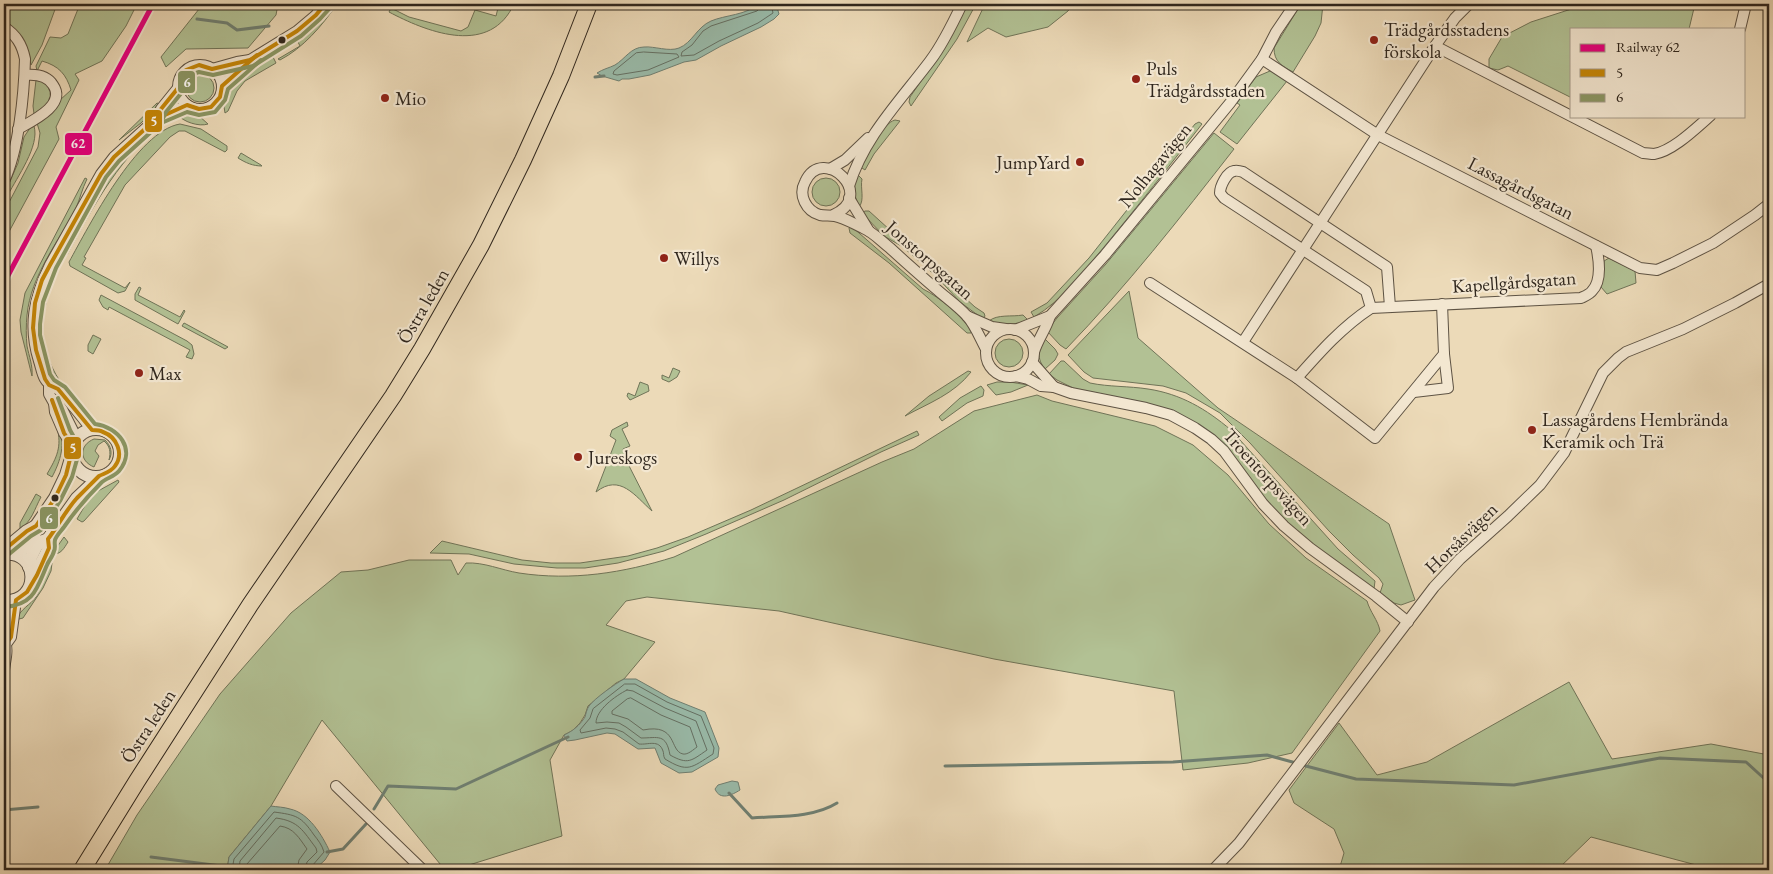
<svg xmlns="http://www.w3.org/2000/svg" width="1773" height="874" viewBox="0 0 1773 874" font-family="'EB Garamond',serif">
  <rect width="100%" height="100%" fill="#ecdab8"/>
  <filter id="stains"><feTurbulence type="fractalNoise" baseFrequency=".004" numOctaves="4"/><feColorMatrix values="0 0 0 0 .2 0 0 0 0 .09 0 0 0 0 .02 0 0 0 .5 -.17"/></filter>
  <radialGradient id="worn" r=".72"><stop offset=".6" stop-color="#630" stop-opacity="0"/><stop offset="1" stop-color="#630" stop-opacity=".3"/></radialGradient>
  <g fill="#b2c194" stroke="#707458">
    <path d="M4,4H57L42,45L31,65C27,42 22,35 4,22Z"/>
    <path d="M80,4H137L126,26L102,61L75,74L79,80L56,127L59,139L4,241V212L38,147L40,133L37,123L52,113L57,107L60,100L71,90C66,74 59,66 42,61L37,71L36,66L50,37L61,38L68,34Z"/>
    <path d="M203,4H278L276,15L248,48L186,49L166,67L161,57Z"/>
    <path d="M337,4C322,26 303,48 280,60L278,59L300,46L298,42L330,7Z"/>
    <path d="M499,4L512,8C486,56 425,31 389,12L391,8L409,17L461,31L468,27L475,10L496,16Z"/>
    <path d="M968,4H976L957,39L911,106L909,102L910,97L944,48Z"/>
    <path d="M985,4H1073L1068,11L1048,27L1006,37L988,28L967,42Z"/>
    <path d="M1301,4H1323L1321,23L1315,36L1293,72C1282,66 1274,62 1274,48Z"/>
    <path d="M1587,4H1695L1689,29H1572V98L1508,66L1498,70L1489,68V59L1502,37L1531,22Z"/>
    <path d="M273,57L276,63L245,81L237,91L228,111L225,113C218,82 252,68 273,57Z"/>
    <path d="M1270,71L1276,73L1287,81L1237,144L1220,132L1240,105L1237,103L1256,77Z"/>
    <circle cx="200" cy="88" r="14"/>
    <path d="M36,80L47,83L52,93L50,102L34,114L33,106Z"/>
    <path d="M157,103L160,104L141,123L119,140Z"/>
    <path d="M185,113L198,115L208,124C199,127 183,122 177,114Z"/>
    <path d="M168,118L169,120C121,153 94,205 67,255L68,245C94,199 121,146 168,118Z"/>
    <path d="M895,120L900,121L874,154L865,170L859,166C866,154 883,123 895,120Z"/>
    <path d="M1199,122L1202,124C1170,165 1138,206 1104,247C1083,272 1063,300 1034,317L1031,312L1047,303L1089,258L1195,124Z"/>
    <path d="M180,124L201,129L227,146V150L225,152L185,131H179L170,137L125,185L84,257L86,258L82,265L125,288L130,282L125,291L118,293L70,266L69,262C89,226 137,131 180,124Z"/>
    <path d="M34,126C40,146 17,177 8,195H4L18,163L24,137L30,128Z"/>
    <path d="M1214,133L1234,149C1180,218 1127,286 1066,349L1060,345L1047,331L1057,318L1106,264Z"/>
    <path d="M241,153L261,165L262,166C253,166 246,163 238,158Z"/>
    <path d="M856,173L862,179C860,188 865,200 859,207L853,190Z"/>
    <circle cx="826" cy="192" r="14"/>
    <path d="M85,178L87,179C82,189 80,199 76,208C58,243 31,275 27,315C26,325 26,336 27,346C29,356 33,366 32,376L21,332L20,320L25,293Z"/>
    <path d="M865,211H869L975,307L984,313L985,316L983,319L960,302L936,276L903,247L884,236L862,213Z"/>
    <path d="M851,226L923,289C941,298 960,315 972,331L971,333H967L889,263L850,233L849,228Z"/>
    <path d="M1609,258L1635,271L1636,283L1607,294L1601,287L1604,261Z"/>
    <path d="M53,281C34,330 42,364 77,403V405C51,376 34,345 42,305C43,296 45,286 53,281Z"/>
    <path d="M139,287L141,288L138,295L180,317L184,310L185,311L178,324L135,300V294Z"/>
    <path d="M1129,291L1138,338L1218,408L1389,524L1415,600L1401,605L1394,603L1380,593L1383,584L1379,578L1353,555L1329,531L1250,443L1220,413L1186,393L1163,386L1093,378L1084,372L1068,355Z"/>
    <path d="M101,295L187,341L192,345L194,354L192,359L186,357L190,350L109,307L108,310L103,307L99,300Z"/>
    <path d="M1023,315L1028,320C1016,325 1002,326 989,321C997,314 1012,317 1023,315Z"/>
    <path d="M184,323L186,324L228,347L225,349L182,326Z"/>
    <path d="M93,335L101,339L93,354L88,351V345Z"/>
    <path d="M1043,337L1055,349L1058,354L1055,360L1045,369C1036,358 1039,350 1043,337Z"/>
    <circle cx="1009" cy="353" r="14"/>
    <path d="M1061,361H1064L1083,379L1090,383C1109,387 1129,386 1148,389C1181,394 1206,409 1231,430L1338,549L1375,581L1374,589L1311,543L1282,518L1206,431L1075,389L1057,380L1049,374Z"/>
    <path d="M673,368L680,371L677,377L669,382L662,379V375L669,378Z"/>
    <path d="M968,371L971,372C954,394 929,403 905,416L929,396Z"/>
    <path d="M640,382L648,385L649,391L630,400L627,396L628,393L635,396Z"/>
    <path d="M997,382H1010L1028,385L1011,392L996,395L987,385Z"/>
    <path d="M981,386L984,390L983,396L967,403L942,421L939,417L960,398Z"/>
    <path d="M1037,395L1052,401L1155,426L1193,445L1228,475L1269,524L1306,558L1367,601C1370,612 1378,620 1380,631L1292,753L1248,763L1183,770L1174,691L994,659L779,611L647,597L626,601L606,625L655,642L624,679L616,683L588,706L585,715L580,723L572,731L564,735L550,760L562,836L453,870H445L322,720L271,806L229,857L227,870H105L137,815L220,694L291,613L341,572L368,570L409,560H451L458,575L466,563C484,562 501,570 519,573C572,581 623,573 674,557L882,462L914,449L974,411Z"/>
    <path d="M627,422L628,426L622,429L630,446L623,449L627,457L625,458L652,511C635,496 620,473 596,492L616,440L610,436L612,430Z"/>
    <path d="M57,427C67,442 60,462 52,477L47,474C57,457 62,447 57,427Z"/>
    <path d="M917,431L919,435L881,452L784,500L706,534L664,551L618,563L585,568H557L514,564L469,554L430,553L442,541L522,560L551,563H580L628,556L657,548L688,537L751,510Z"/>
    <path d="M94,439L105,440C111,446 113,453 109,460C111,452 110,446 104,441L98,445L95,451L99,456L94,467C79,461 79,445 94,439Z"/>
    <path d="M118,480L119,482L84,521L82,522L77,519L90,497L98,491Z"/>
    <path d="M36,494L41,497C34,510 32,521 20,529V523Z"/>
    <path d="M64,537L68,542C64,548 61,555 52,554Z"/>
    <path d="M48,559L52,563L51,571L43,588L23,618L19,619L17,618C21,609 30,605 36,597C42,587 44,571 48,559Z"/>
    <path d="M1569,682L1612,759L1711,744L1769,755V870H1715L1591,837L1557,870H1339L1344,853L1334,829L1294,803L1289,790L1339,723L1377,775L1427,762Z"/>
  </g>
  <g fill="#9ba" stroke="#6f7f72">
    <path d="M758,4H776L779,14L774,19L761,27L721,46L696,60L684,62L650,75L629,79H622L619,81L602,76L597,73C603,69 609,68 615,65C625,59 631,47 644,47C654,46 669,52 679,48C692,43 697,27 711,21C725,15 747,15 758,4Z"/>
    <path d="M624,679H636L670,698L705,712L719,748L718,757L692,772L679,773L661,763L655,748L638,749L615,734L607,733L575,740L567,741L564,735C573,731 580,725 585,717C586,713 587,709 589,706C595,698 615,684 624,679Z"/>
    <path d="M732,781L738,782L740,790C732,795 720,801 715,789L718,785Z"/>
    <path d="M271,806C277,807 284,807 290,809C309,813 322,835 330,852L325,860L314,870H227L229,857Z"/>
  </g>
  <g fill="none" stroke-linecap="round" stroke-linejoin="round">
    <g stroke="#647064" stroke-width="1">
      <path d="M761,4L760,8L757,11L711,26L703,31L692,45L682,52L681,56L694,55L719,41L758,23L773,13L771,4"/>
      <path d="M644,52L677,54L679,57L648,70L617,75L613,74L614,71L636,53Z"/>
      <path d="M625,684H635L667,702L701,716L714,748L713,754C691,768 688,773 665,759C663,756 664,753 663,751C659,739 648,745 639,744L623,732L615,729L606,728L581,733L580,730L590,718L593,709Z"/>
      <path d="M627,690L633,691L665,708L696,721L707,750C691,761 688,765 670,755C666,733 658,738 641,738L626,727L619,723L607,722L596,723C596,710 615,696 627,690Z"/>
      <path d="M631,698L661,715L690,727L697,747C694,749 688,755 683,754C669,751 678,723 643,730L628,719L612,714V711L627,699Z"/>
      <path d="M232,870L234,859L274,812C296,815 301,816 314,835C318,840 322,845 324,852L312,866L311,870"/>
      <path d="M239,870L240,861L276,818C299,821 303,831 316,848L317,852L307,862L305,870"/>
      <path d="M246,870L247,864L280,826C294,828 299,838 307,849L299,860L297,870"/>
    </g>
    <g stroke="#6f7f72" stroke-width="3">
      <path d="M197,19L227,23L237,30L269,26"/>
      <path d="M595,77L604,76"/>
      <path d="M1302,765L1356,779L1514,785L1660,758L1746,762L1769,783"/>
      <path d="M945,766L1173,762L1267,755L1296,763"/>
      <path d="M729,793L752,818C779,816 813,818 837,803"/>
      <path d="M374,809L388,786L456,789L568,737"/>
      <path d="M4,810L38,807"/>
      <path d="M327,852L343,849L366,824"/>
      <path d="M151,857L229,867"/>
    </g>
    <g stroke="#5e5344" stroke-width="12">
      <g id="minor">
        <path d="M4,27C16,35 22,44 25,59C24,95 19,149 4,181"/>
        <path d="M1740,29L1746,4"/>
        <path d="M1435,46L1643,153C1646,153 1651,154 1654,154C1673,151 1696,128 1710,116"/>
        <path d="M1262,59L1378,135L1640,268L1657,270L1673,263L1713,243L1755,215L1769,204"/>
        <circle cx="200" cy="87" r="22"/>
        <path d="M212,69L237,62L250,60"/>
        <path d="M222,86L250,60L297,31L316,15L325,4"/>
        <path d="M156,119L187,105"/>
        <path d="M18,129C32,121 67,105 53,85C47,75 36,74 25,75"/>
        <path d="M830,169L845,160L868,138"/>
        <path d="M849,186C864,137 900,101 930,61C943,44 953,23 962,4"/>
        <path d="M849,198L869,231"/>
        <path d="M833,215C878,196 823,143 805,182C798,195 806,211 820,215C825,216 830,215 835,216C845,218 854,224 863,228C873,232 881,241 890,248C905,262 920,275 935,288C945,297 958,306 967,316C975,325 980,338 986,349"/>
        <path d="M1150,283L1297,378L1375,438L1444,354L1442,304"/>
        <path d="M1371,308L1366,291L1224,198L1220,193C1220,186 1227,172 1234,171C1237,170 1240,171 1243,172L1387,267L1390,307"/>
        <path d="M967,316L992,327L1006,329"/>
        <circle cx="1010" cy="353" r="24"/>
        <path d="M1015,330L1050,316L1105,255L1230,103L1262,59L1276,32L1295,4"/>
        <path d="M1243,342L1435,46L1455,18L1469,4"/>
        <path d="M1034,352C1038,339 1046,329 1050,316"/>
        <path d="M1032,362L1054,387"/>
        <path d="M1016,376L1028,379L1041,386L1054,387L1071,393L1146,408L1171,415L1195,428L1211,439L1224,451L1263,504L1284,526L1310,548L1376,596L1408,622"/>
        <path d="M1297,378C1320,352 1342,327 1371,308L1581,298C1585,296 1590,294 1592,291C1602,281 1599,259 1596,246"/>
        <path d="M49,385V394L54,403L55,412L64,433L73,447"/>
        <path d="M1414,392L1448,388L1444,354"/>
        <path d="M54,403L62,409L77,439"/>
        <path d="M92,430C82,417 71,403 60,391C55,387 49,386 45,379C42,374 41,367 39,361C28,326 34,298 50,265L101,174L114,157L156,119L161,109L178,88"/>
        <path d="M4,640C9,648 5,661 4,670"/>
        <path d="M6,644L11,637L16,600"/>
        <path d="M336,786L423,870"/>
        <path d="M1213,870L1239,843L1434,587L1460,559L1508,516L1540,485L1564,453L1603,373L1618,358L1626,352L1683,329L1735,303L1769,284"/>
      </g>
    </g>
    <g stroke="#5e5344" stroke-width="14">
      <g id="tertiary">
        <circle cx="96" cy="453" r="24"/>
        <path d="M4,550L27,531L36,526"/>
        <path d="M4,554C39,549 42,603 4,601"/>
        <path d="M14,554L24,548L34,537L36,526L55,498L66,475L72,455"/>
        <path d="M29,567L31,557L36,547L40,542L48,539L77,498L94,482L97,477"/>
        <path d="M31,584L37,575L41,563L49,548L48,539"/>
      </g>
    </g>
    <g stroke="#2f261d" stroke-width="18">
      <path id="trunk" d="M82,870L137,781L250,605L393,396L422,349L481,245L523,160L561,76L589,4"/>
    </g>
    <use href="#minor" stroke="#f3e7d1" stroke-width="10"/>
    <use href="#tertiary" stroke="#f3e7d1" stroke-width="12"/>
    <use href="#trunk" stroke="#ecdab8" stroke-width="16"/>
    <g stroke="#f3e7d1" stroke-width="8">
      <g id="bus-1">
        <path d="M147,127L156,119L187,105L199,109L211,107L220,97L222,86L257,55"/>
        <path d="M4,550L27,531L36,526L55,498L66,475L73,447L64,433L52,400"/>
        <path d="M4,670L6,644L11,637L16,600L27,592L37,575L49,548L48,539C58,526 66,510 77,498C80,495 97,478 99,476C105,473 111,472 115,466C124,454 117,437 103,432C100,430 96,430 92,430L58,389L49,385L45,379L36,350L33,328L35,303L42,280L50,265L101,174L114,157L156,119L161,109L178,88L182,75L186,70L199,65L212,69L250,60L297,31L316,15L325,4"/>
      </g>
    </g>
    <g stroke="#f3e7d1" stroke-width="8">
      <g id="bus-2">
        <path d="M151,132L159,124L187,112L199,115L215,112L225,100L228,89L261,60"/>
        <path d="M8,555L31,536L41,530L60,501L72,477L78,456L79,446L70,430L58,398"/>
        <path d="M5,607C34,605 37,588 47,565C49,560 53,556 54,551C56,547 54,544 55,540C56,536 61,531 64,527C75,511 87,497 101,483C106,478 114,477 119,471C137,449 118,427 95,424L65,387L54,380L50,374L40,335V324L43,302L56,268L106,177L119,161L161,123L166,112L183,91L190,75L199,72L213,75L253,66L301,36L320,19L330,8"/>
      </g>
    </g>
    <use href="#bus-1" stroke="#c58607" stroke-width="4"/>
    <use href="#bus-2" stroke="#8a9663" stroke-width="4"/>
    <g stroke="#f3e7d1" stroke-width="9">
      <path id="rail-1" d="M4,283L153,4"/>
    </g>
    <use href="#rail-1" stroke="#e5007d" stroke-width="5"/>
  </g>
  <g fill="#2f261d" stroke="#f3e7d1" stroke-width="2">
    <circle cx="282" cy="40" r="4.5"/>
    <circle cx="55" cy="498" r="4.5"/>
  </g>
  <g fill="#8f2418" stroke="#f3e7d1" stroke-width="2">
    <circle cx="1374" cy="40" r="5"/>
    <circle cx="1136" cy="79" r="5"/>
    <circle cx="385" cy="98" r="5"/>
    <circle cx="1080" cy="162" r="5"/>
    <circle cx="664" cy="258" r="5"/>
    <circle cx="139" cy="373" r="5"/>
    <circle cx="1532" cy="430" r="5"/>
    <circle cx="578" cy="457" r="5"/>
  </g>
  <g text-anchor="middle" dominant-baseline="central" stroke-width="4.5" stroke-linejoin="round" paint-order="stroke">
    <g font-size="19" fill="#2f261d" stroke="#f3e7d1" text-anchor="start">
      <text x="1384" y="29">Trädgårdsstadens<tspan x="1384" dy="22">förskola</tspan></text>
      <text x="1146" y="68">Puls<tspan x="1146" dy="22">Trädgårdsstaden</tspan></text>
      <text x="395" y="98">Mio</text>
      <text x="1070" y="162" text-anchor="end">JumpYard</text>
      <text x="674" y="258">Willys</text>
      <text x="149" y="373">Max</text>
      <text x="1542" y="419">Lassagårdens Hembrända<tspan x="1542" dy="22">Keramik och Trä</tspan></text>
      <text x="588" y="457">Jureskogs</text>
    </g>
    <g font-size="19" fill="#2f261d" stroke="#f3e7d1">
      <text transform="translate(1155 165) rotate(-51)">Nolhagavägen</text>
      <text transform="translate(1521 188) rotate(27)">Lassagårdsgatan</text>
      <text transform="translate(930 260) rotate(41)">Jonstorpsgatan</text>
      <text transform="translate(1514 282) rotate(-4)">Kapellgårdsgatan</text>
      <text transform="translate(423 306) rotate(-60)">Östra leden</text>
      <text transform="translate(1268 477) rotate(48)">Troentorpsvägen</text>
      <text transform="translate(1461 538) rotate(-44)">Horsåsvägen</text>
      <text transform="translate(148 726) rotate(-57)">Östra leden</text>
    </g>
  </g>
  <g stroke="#f3e7d1" stroke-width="2">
    <rect x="177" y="70" width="19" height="24" rx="5" fill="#8a9663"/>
    <rect x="144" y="109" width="19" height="24" rx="5" fill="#c58607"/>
    <rect x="64" y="132" width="29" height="24" rx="5" fill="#e5007d"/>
    <rect x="63" y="436" width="19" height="24" rx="5" fill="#c58607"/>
    <rect x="39" y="506" width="20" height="24" rx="5" fill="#8a9663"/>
  </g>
  <g font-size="14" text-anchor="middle" font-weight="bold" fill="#fff">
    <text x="187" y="87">6</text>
    <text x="154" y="126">5</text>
    <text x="78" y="148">62</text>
    <text x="73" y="453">5</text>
    <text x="49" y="523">6</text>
  </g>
  <rect width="1773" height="874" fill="none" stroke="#ecdab8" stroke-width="20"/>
  <rect x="5" y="5" width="1763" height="864" fill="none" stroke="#2f261d" stroke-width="2.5"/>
  <rect x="10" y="10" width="1753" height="854" fill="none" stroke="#2f261d"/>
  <rect x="1570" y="28" width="175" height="90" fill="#f3e7d1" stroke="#a59a89"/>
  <rect x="1580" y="44" width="25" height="8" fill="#e5007d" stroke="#a59a89"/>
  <text x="1616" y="52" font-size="15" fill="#2f261d">Railway 62</text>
  <rect x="1580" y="69" width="25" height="8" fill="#c58607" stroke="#a59a89"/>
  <text x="1616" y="78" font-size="15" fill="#2f261d">5</text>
  <rect x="1580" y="94" width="25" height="8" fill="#8a9663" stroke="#a59a89"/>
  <text x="1616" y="102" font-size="15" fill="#2f261d">6</text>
  <rect width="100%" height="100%" filter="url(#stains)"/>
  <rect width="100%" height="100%" fill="url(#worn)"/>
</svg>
